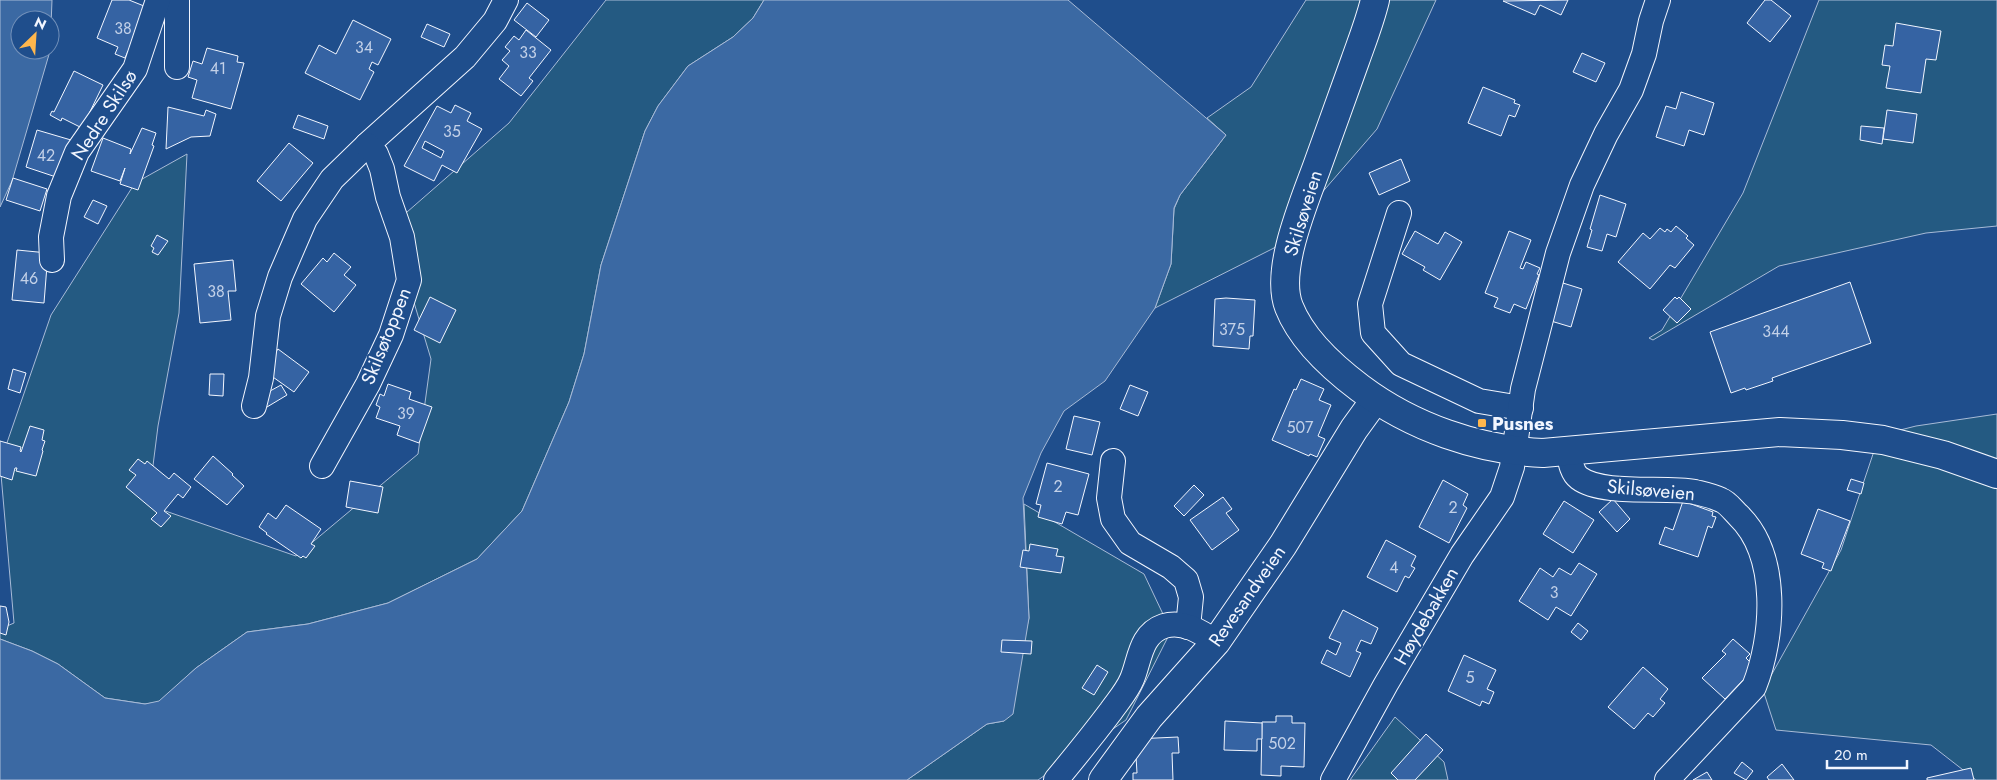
<svg xmlns="http://www.w3.org/2000/svg" width="1997" height="780" viewBox="0 0 1997 780" font-family="Jost,sans-serif">
  <rect width="100%" height="100%" fill="#1f4e8c"/>
  <g fill="#245a82" stroke="#a8bbd7">
    <path d="M606,0H764L753,18L733,37L688,66L658,106L645,131L601,265L584,354L569,402L522,511L477,559L388,603L308,624L247,632L196,668L159,702L145,704L105,698L58,664L32,651L0,639V629L14,623L0,463L51,315L135,183L187,154L179,313L158,426L148,505L296,556L418,454L431,359L391,226L509,123Z"/>
    <path d="M1306,0H1436L1377,129L1274,248L1155,308L1171,264L1174,209L1180,195L1226,135L1207,118L1251,87Z"/>
    <path d="M1819,0H1997V226L1926,233L1779,266L1653,340L1649,338L1662,330L1743,193Z"/>
    <path d="M1997,414V780H1976L1931,745L1776,730L1763,690L1841,550L1874,451L1837,446L1916,426Z"/>
    <path d="M1024,504L1144,574L1171,631L1126,720L1038,780H907L987,724L1004,721L1029,618Z"/>
    <path d="M1395,717L1444,762L1448,780H1350Z"/>
  </g>
  <g fill="#3b69a3" stroke="#a8bbd7" fill-rule="evenodd">
    <path d="M0,0H52L50,51L12,181L0,207ZM20,20H50V50H20Z"/>
    <path d="M764,0H1068L1226,135L1180,195L1174,208L1171,264L1155,308L1105,381L1064,411L1041,453L1023,498L1029,618L1013,714L1004,721L987,724L907,780H0V639L32,651L58,664L105,698L145,704L159,701L196,668L247,632L308,624L388,603L477,559L522,511L569,402L584,354L601,265L645,131L658,106L688,66L733,37L753,18Z"/>
  </g>
  <g fill="#3563a3" stroke="#f2f6ff" fill-rule="evenodd">
    <path d="M112,0H129L144,6L139,19L147,22L134,53L128,51L125,58L115,54L118,47L97,38Z"/>
    <path d="M1568,0L1561,15L1540,5L1535,15L1503,1Z"/>
    <path d="M1765,0H1771L1791,16L1770,42L1747,23Z"/>
    <path d="M527,3L549,20L536,37L514,20Z"/>
    <path d="M353,20L391,39L378,65L372,62L369,69L374,72L360,100L305,73L319,45L336,54Z"/>
    <path d="M1896,23L1941,31L1936,60L1926,59L1921,93L1886,88L1890,66L1882,65L1885,45L1893,46Z"/>
    <path d="M427,24L450,34L444,47L421,37Z"/>
    <path d="M526,30L551,50L529,78L533,81L521,96L499,79L509,66L502,60L510,51L505,47L514,36L519,40Z"/>
    <path d="M207,48L238,56L237,62L244,63L231,109L192,98L197,80L188,77L193,61L202,64Z"/>
    <path d="M1582,53L1605,63L1596,82L1573,72Z"/>
    <path d="M74,71L103,85L82,128L62,118L61,121L50,115L52,111L54,112Z"/>
    <path d="M1483,87L1515,100L1514,103L1520,105L1515,117L1509,115L1501,136L1468,123Z"/>
    <path d="M1681,92L1714,103L1704,135L1689,130L1684,146L1656,137L1666,106L1676,109Z"/>
    <path d="M455,105L471,113L467,121L482,129L457,173L442,165L434,181L404,166L437,106L451,113ZM425,141L444,151L441,158L422,148Z"/>
    <path d="M168,107L204,116L206,110L216,114L210,136L191,137L166,149Z"/>
    <path d="M1887,110L1917,114L1913,143L1883,139Z"/>
    <path d="M298,115L328,126L324,139L293,128Z"/>
    <path d="M1861,126L1884,128L1882,144L1860,140Z"/>
    <path d="M142,128L156,133L152,145L154,146L138,190L120,184L125,168L120,181L91,171L103,138L131,149L130,154Z"/>
    <path d="M37,130L71,140L59,178L26,167Z"/>
    <path d="M289,143L313,163L281,201L257,181Z"/>
    <path d="M1401,159L1410,181L1379,195L1369,173Z"/>
    <path d="M13,178L47,189L40,211L6,200Z"/>
    <path d="M1600,195L1626,204L1616,237L1607,234L1602,251L1587,247L1592,230L1590,229Z"/>
    <path d="M93,200L107,206L98,224L84,217Z"/>
    <path d="M1676,226L1688,236L1686,238L1694,245L1675,268L1670,265L1650,289L1618,262L1643,233L1650,239L1660,228L1665,232L1667,229L1671,232Z"/>
    <path d="M1415,231L1438,244L1445,232L1462,242L1440,280L1423,270L1425,267L1402,254Z"/>
    <path d="M1509,231L1531,240L1520,268L1523,269L1526,262L1540,268L1537,274L1539,275L1526,309L1514,304L1510,313L1494,307L1498,298L1485,293Z"/>
    <path d="M157,235L168,241L158,255L152,252L154,248L151,246Z"/>
    <path d="M17,250L48,253L44,303L12,300Z"/>
    <path d="M334,253L351,267L344,275L356,285L334,312L301,284L323,258L327,262Z"/>
    <path d="M233,260L236,291H228L231,320L200,323L194,264Z"/>
    <path d="M1850,282L1871,343L1772,378L1773,381L1746,390L1745,388L1731,393L1710,332Z"/>
    <path d="M1563,283L1582,289L1571,327L1551,321Z"/>
    <path d="M430,297L456,310L440,343L414,330Z"/>
    <path d="M1675,297L1677,299L1679,297L1691,309L1677,323L1663,310Z"/>
    <path d="M1226,298L1255,300L1253,336H1250L1249,349L1213,346L1215,299Z"/>
    <path d="M278,349L309,372L294,392L263,370Z"/>
    <path d="M13,369L26,373L20,393L8,389Z"/>
    <path d="M210,374H224L223,396L209,395Z"/>
    <path d="M1301,379L1324,389L1319,400L1331,405L1318,436L1325,439L1317,457L1310,454L1309,456L1272,440L1294,389L1296,390Z"/>
    <path d="M388,384L411,392L409,399L432,407L419,443L397,435L400,426L376,418L380,407L376,405L380,394L384,396Z"/>
    <path d="M281,385L287,395L267,407L261,396Z"/>
    <path d="M1130,385L1148,392L1138,416L1120,409Z"/>
    <path d="M1074,416L1100,422L1092,455L1066,449Z"/>
    <path d="M30,426L44,430L42,440L45,441L42,450L43,451L36,476L16,471L17,468H15L12,480L0,476V441L21,447L20,451L21,452Z"/>
    <path d="M213,456L233,474L232,475L244,486L227,505L194,479Z"/>
    <path d="M138,459L145,464L147,461L169,479L174,473L191,487L183,498L178,494L164,511L171,516L161,527L151,519L157,513L126,487L136,475L129,470Z"/>
    <path d="M1047,463L1089,474L1078,515L1066,512L1062,524L1038,517L1041,505L1036,504Z"/>
    <path d="M1851,479L1864,483L1861,494L1847,490Z"/>
    <path d="M1443,480L1468,494L1463,505L1467,508L1449,543L1419,527Z"/>
    <path d="M350,481L383,487L378,513L346,507Z"/>
    <path d="M1194,485L1204,495L1184,516L1174,506Z"/>
    <path d="M1223,497L1232,509L1226,513L1239,530L1212,550L1190,520Z"/>
    <path d="M1613,499L1630,519L1617,532L1599,512Z"/>
    <path d="M1564,501L1594,520L1573,553L1543,534Z"/>
    <path d="M1683,501L1713,512L1712,516L1716,517L1712,528L1708,526L1698,557L1659,544L1665,527L1673,530Z"/>
    <path d="M286,505L321,529L311,544L315,546L306,558L303,556L301,558L266,534L267,533L259,527L268,513L276,519Z"/>
    <path d="M1818,509L1850,521L1831,571L1822,568L1824,563L1801,554Z"/>
    <path d="M1386,540L1416,556L1411,566L1415,568L1409,578L1405,576L1397,592L1367,577Z"/>
    <path d="M1030,544L1058,549L1056,556L1064,557L1061,573L1020,567L1023,550L1029,551Z"/>
    <path d="M1579,563L1597,574L1571,616L1556,607L1548,620L1519,601L1540,568L1553,577L1559,568L1571,575Z"/>
    <path d="M0,606L6,607L9,622L6,635L0,633Z"/>
    <path d="M1343,610L1378,628L1371,644L1361,640L1356,651L1361,653L1350,677L1321,663L1327,650L1336,655L1341,643L1329,638Z"/>
    <path d="M1578,623L1588,631L1581,640L1571,632Z"/>
    <path d="M1733,639L1750,654L1746,658L1753,665L1746,672L1749,674L1725,699L1702,678L1726,654L1722,651Z"/>
    <path d="M1002,640L1032,641L1031,654L1001,652Z"/>
    <path d="M1464,655L1496,670L1487,689L1494,692L1489,704L1482,701L1480,706L1448,691Z"/>
    <path d="M1097,665L1108,672L1094,695L1082,688Z"/>
    <path d="M1643,667L1668,689L1660,699L1665,703L1653,717L1648,713L1634,729L1608,707Z"/>
    <path d="M1276,716H1292V723H1305L1304,767L1281,766V776L1261,775L1262,722H1276Z"/>
    <path d="M1225,721L1262,723V739H1257V751L1224,750Z"/>
    <path d="M1426,734L1443,750L1415,780H1398L1391,773Z"/>
    <path d="M1178,737L1179,753H1172L1173,780H1133V773H1137L1135,739Z"/>
    <path d="M1742,762L1753,771L1746,780L1734,773Z"/>
    <path d="M1782,764L1794,780H1769L1767,777Z"/>
    <path d="M1971,768L1974,780H1927V778Z"/>
    <path d="M1707,772L1712,780H1693Z"/>
  </g>
  <g fill="none" stroke-linecap="round" stroke-linejoin="round">
    <g stroke="#f2f6ff" stroke-width="26">
      <g id="street">
        <path d="M177,67V0"/>
        <path d="M1399,213L1370,304L1373,333L1401,364L1479,401L1521,408"/>
        <path d="M52,260L51,237L59,196L77,152L135,69L158,0"/>
        <path d="M254,406L261,378L268,316L280,277L305,219L332,179L367,145L465,57L495,21L506,0"/>
        <path d="M1568,450C1570,459 1571,472 1579,478C1603,496 1666,486 1695,492C1703,494 1713,496 1721,500C1727,502 1733,510 1738,515C1780,555 1774,637 1754,687L1667,780"/>
        <path d="M1113,461L1109,498L1113,519L1130,543L1171,567L1186,580L1191,597L1188,627"/>
        <path d="M322,466L368,384L391,335L409,280L402,237L388,197L382,169L376,154L367,145"/>
        <path d="M1056,780C1075,757 1093,735 1111,711C1118,701 1127,691 1132,679C1140,660 1140,634 1164,626C1183,620 1201,632 1216,642"/>
        <path d="M1333,780L1386,684L1462,555L1502,497L1512,467L1523,389L1558,253L1582,185L1606,134L1631,90L1644,54L1651,21L1658,0"/>
      </g>
    </g>
    <g stroke="#f2f6ff" stroke-width="30">
      <path id="secondary" d="M1103,780L1149,717L1216,642L1283,545L1354,429L1375,400"/>
    </g>
    <g stroke="#f2f6ff" stroke-width="30">
      <path id="primary" d="M1375,0C1370,21 1362,41 1355,61C1343,94 1331,128 1319,161C1306,198 1274,269 1289,307C1302,340 1332,367 1360,388C1412,427 1478,450 1543,453L1780,432L1842,435L1883,440L1943,455L1997,474"/>
    </g>
    <use href="#street" stroke="#1f4e8c" stroke-width="24"/>
    <use href="#secondary" stroke="#1f4e8c" stroke-width="28"/>
    <use href="#primary" stroke="#1f4e8c" stroke-width="28"/>
  </g>
  <rect fill="#ffb74d" stroke="#1f4e8c" stroke-width="2" x="1477" y="418" width="10" height="10" rx="2.5"/>
  <g text-anchor="middle" dominant-baseline="central" stroke-width="4" stroke-linejoin="round" paint-order="stroke">
    <g font-size="16" fill="#c3d1e8">
      <text x="123" y="28">38</text>
      <text x="364" y="47">34</text>
      <text x="528" y="52">33</text>
      <text x="218" y="68">41</text>
      <text x="452" y="131">35</text>
      <text x="46" y="155">42</text>
      <text x="29" y="278">46</text>
      <text x="216" y="291">38</text>
      <text x="1232" y="329">375</text>
      <text x="1776" y="331">344</text>
      <text x="406" y="413">39</text>
      <text x="1300" y="427">507</text>
      <text x="1058" y="486">2</text>
      <text x="1453" y="507">2</text>
      <text x="1394" y="567">4</text>
      <text x="1554" y="592">3</text>
      <text x="1470" y="677">5</text>
      <text x="1282" y="743">502</text>
    </g>
    <g font-size="19" fill="#f2f6ff" stroke="#1f4e8c">
      <text transform="translate(104 115) rotate(-57)">Nedre Skilsø</text>
      <text transform="translate(1303 213) rotate(-73)">Skilsøveien</text>
      <text transform="translate(386 336) rotate(-68)">Skilsøtoppen</text>
      <text transform="translate(1651 490) rotate(5)">Skilsøveien</text>
      <text transform="translate(1247 596) rotate(-55)">Revesandveien</text>
      <text transform="translate(1426 616) rotate(-60)">Høydebakken</text>
    </g>
    <g font-size="19" font-weight="bold" fill="#f2f6ff" stroke="#1f4e8c" text-anchor="start">
      <text x="1492" y="423">Pusnes</text>
    </g>
  </g>
  <g transform="translate(35 35) rotate(25)"><circle r="24" fill="#1f4e8c" stroke="#7391ba"/>
  <path d="M0-4L9 19L0 12L-9 19Z" fill="#ffb74d"/>
  <text y="-8" font-size="14" font-weight="bold" text-anchor="middle" fill="#f2f6ff">N</text>
  </g>
  <path d="M1827 760v8h80v-8" fill="none" stroke="#f2f6ff" stroke-width="2.5"/>
  <text x="1834" y="760" font-size="15" fill="#f2f6ff" stroke="#1f4e8c" stroke-width="4" paint-order="stroke">20 m</text>
</svg>
